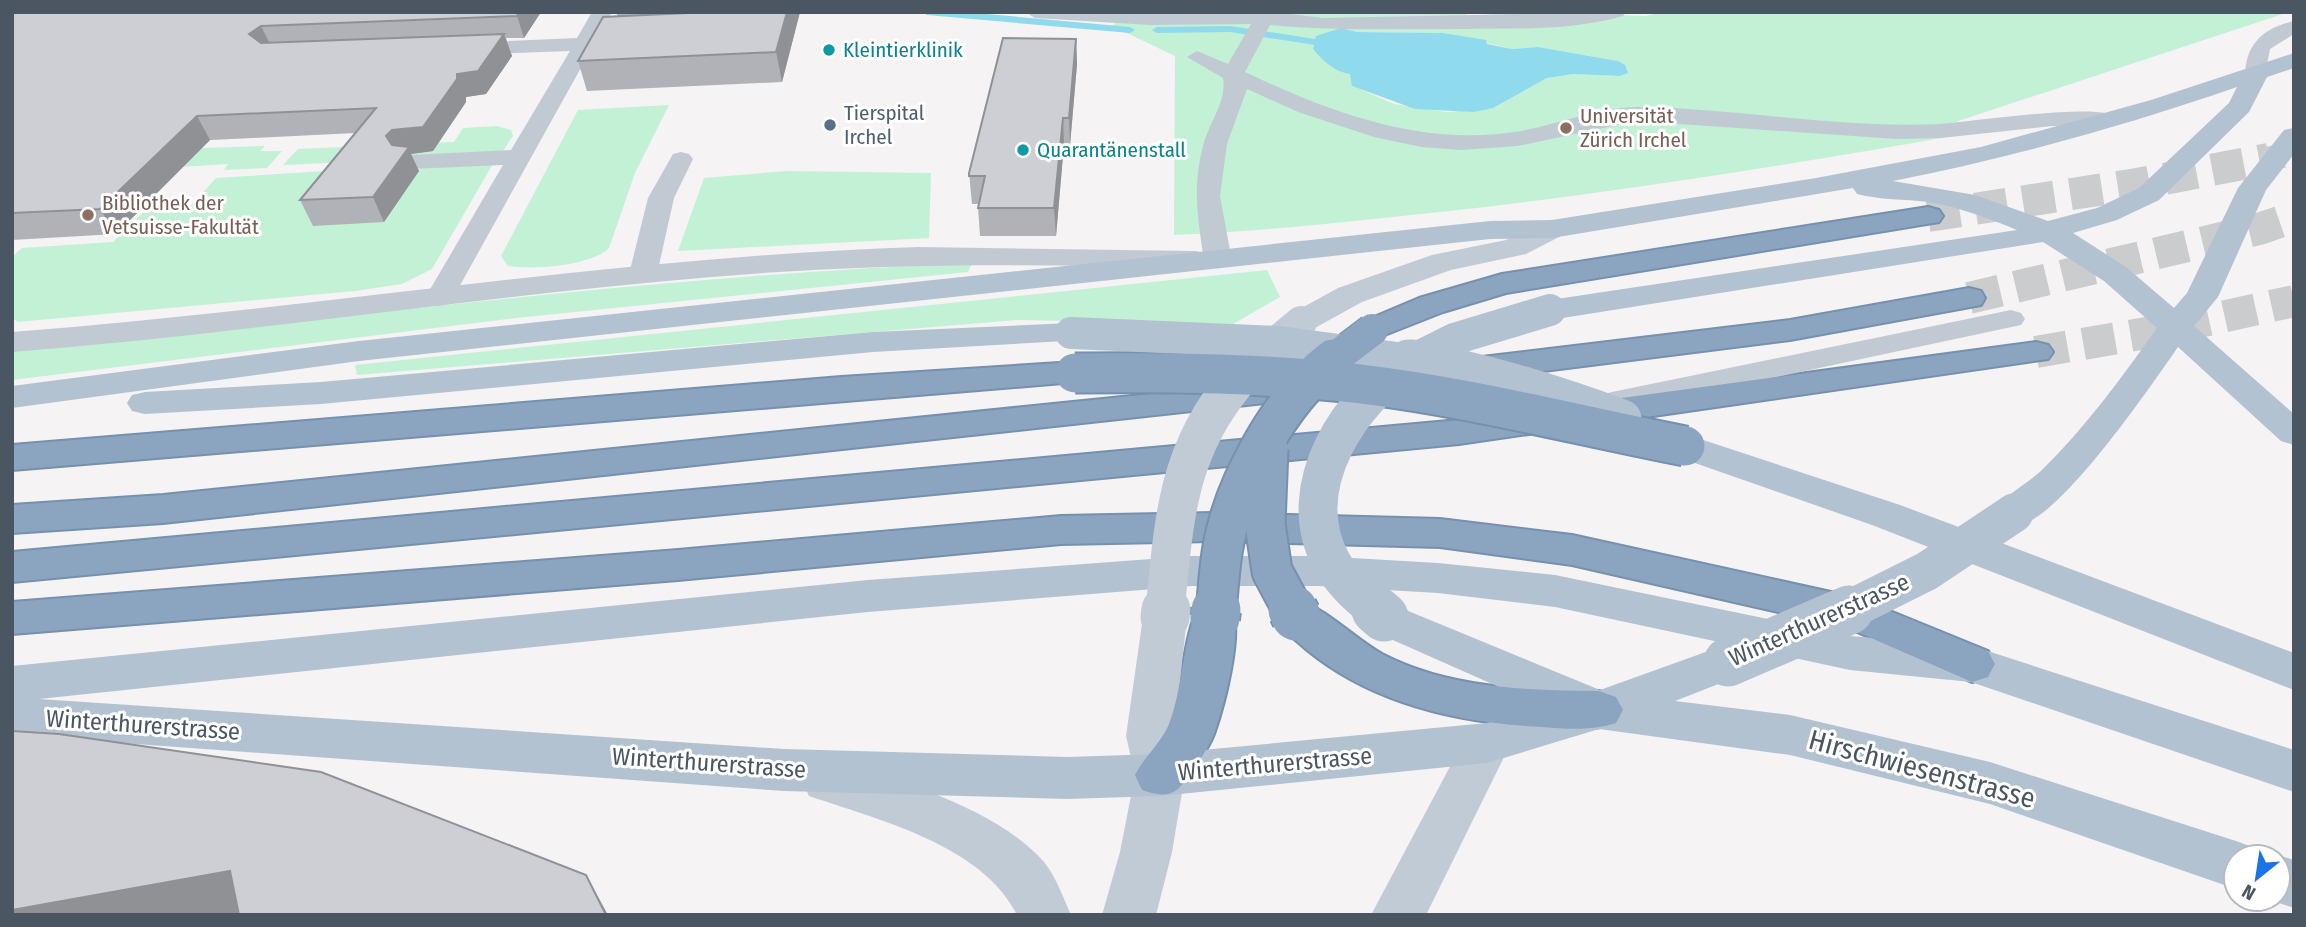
<svg xmlns="http://www.w3.org/2000/svg" width="2306" height="927" viewBox="0 0 2306 927" font-family="'Fira Sans Condensed',sans-serif">
  <rect width="100%" height="100%" fill="#f5f3f3"/>
  <g fill="#c3f1d5" fill-rule="evenodd">
    <path d="M1125,12H1461L1470,16L1521,12L1645,16L1666,12H2289L1958,121V135C1789,165 1620,192 1449,211C1357,221 1266,231 1174,235L1175,56L1112,26ZM1341,28L1356,32L1443,33L1512,49L1538,47L1618,61L1619,76L1573,74L1547,78L1493,108L1447,112L1394,104L1353,86Z"/>
    <path d="M298,103L294,108H282L255,138L163,142L176,130L241,127L253,115L190,117L194,112L156,114L116,151L265,146L260,151H282L267,168L224,170L228,164L82,173L152,110Z"/>
    <path d="M669,105L635,173L609,248C591,266 532,270 508,266L501,256L578,110Z"/>
    <path d="M497,126L511,130L513,136L500,155L283,165L298,149L454,142L463,128Z"/>
    <path d="M494,162L432,269L402,284L355,291L18,322L12,318V257L22,248L113,242L146,210L188,209L216,178L357,169L384,222L423,165Z"/>
    <path d="M787,171L931,173L929,238L678,251L704,178Z"/>
    <path d="M972,263L968,272L516,318L12,380V351C332,320 650,276 972,263Z"/>
    <path d="M1267,270L1280,297L1233,324L1017,320L357,375L355,365Z"/>
  </g>
  <path fill="#90daee" d="M1341,28L1357,32L1443,33L1486,40L1487,44L1512,49L1538,47L1618,61L1625,65L1628,73L1620,76L1573,74L1547,78L1493,108L1474,112L1415,109L1352,86L1350,74C1335,72 1323,61 1313,49L1316,36Z"/>
  <g fill="none" stroke-linecap="round" stroke-linejoin="round">
    <g fill="#90daee" fill-rule="evenodd">
      <path d="M922,12H965L1130,27L1135,30L1130,33L927,15Z"/>
      <path d="M1230,26L1315,39L1320,42L1315,45L1230,32L1157,33L1152,30L1157,27Z"/>
    </g>
    <path stroke="#caccce" stroke-width="24" stroke-dasharray="24 12" stroke-linecap="butt" d="M2260,160L2294,154"/>
    <g stroke="#caccce" stroke-width="32" stroke-dasharray="32 16" stroke-linecap="butt">
      <path d="M1928,216L2137,184L2269,159"/>
      <path d="M1969,298L2259,229L2294,217"/>
      <path d="M2036,352L2158,331L2294,301"/>
    </g>
    <g stroke="#7690ad" stroke-width="4">
      <g id="highway">
        <path d="M1928,207L1939,210L1943,216L1939,222L1506,293L1443,312L1372,340L1360,337L1355,330L1360,323L1419,298L1502,274Z"/>
        <path d="M1969,288L1981,291L1985,298L1981,305L1790,340L1465,381L1453,377L1447,370L1453,363L1465,359L1790,320Z"/>
        <path d="M2036,342L2048,345L2053,352L2048,359L1459,444L12,582V552L1459,420Z"/>
        <path d="M1075,362L1087,365L1093,373L1087,381L12,470V445L841,377Z"/>
        <path d="M1308,378L1321,381L1326,389L1321,397L163,523L12,533V505L163,495Z"/>
        <path d="M1213,513L1440,519L1572,535L1858,598L1988,651L1995,664L1988,677L1972,682L1848,628L1572,565L1440,547L1213,541L1061,544L678,580L12,634V602L678,550L1061,516Z"/>
        <path d="M1296,600C1328,609 1353,638 1382,654C1449,689 1526,690 1599,691L1616,697L1623,710L1616,723C1592,731 1567,729 1542,727C1459,723 1373,704 1307,650C1295,639 1282,631 1274,616L1280,604Z"/>
        <path d="M1215,602L1231,606C1244,631 1224,706 1214,734C1209,747 1189,779 1178,789C1167,798 1154,794 1142,790L1135,775C1144,757 1162,742 1169,724C1183,689 1183,636 1199,606Z"/>
      </g>
    </g>
    <g fill="#c1cad2" fill-rule="evenodd">
      <path d="M592,12H612L453,298L449,304L439,306L429,304L425,298L503,165L411,169L403,167L399,162L403,157L411,155L511,150L570,51L463,55L453,49L463,43L577,38Z"/>
      <path d="M1025,12H1274L1323,18L1626,12L1623,16C1571,31 1517,28 1463,29C1399,29 1335,31 1270,25L1245,72C1330,112 1419,146 1514,132C1555,126 1597,107 1638,107C1738,108 1839,129 1939,124C1967,123 2107,100 2120,119L2109,126H2052L1941,138L1896,139L1636,121L1518,146L1461,150L1421,147L1374,137L1298,112L1247,89L1227,144L1220,196L1232,261L1228,267H1208L1204,261C1198,218 1192,189 1203,146C1209,122 1227,102 1223,78L1187,57L1197,51L1228,64L1251,24L1150,25L1035,18Z"/>
      <path d="M2294,21V34L2270,49L2264,80H2248L2245,75C2246,43 2264,28 2294,21Z"/>
      <path d="M681,152L689,154L693,159L674,198L657,274L653,280H633L629,274L648,198L673,154Z"/>
      <path d="M2011,310L2021,313L2025,319L2021,325L1612,412L1601,409L1596,402L1601,395L1612,392Z"/>
    </g>
    <path fill="#c1cad2" fill-rule="evenodd" d="M918,247L1195,251L1206,253L1211,260L1206,267L1195,269C1034,263 873,263 712,277C478,296 246,334 12,352V332C315,309 614,257 918,247Z"/>
    <g fill="#c1cbd6" fill-rule="evenodd">
      <path d="M1552,220L1563,223L1567,229L1563,235L1526,254L1451,270L1362,302L1313,329L1301,332L1289,329L1284,322L1289,315L1338,288L1432,255L1506,240Z"/>
      <path d="M1165,601L1181,605L1187,617L1174,736L1185,775L1172,852L1156,915H1102L1120,852L1135,775L1126,736L1143,617L1149,605Z"/>
      <path d="M1487,723L1504,729L1511,743L1426,915H1371L1470,729Z"/>
      <path d="M827,760C895,778 997,808 1044,862C1056,877 1063,897 1071,915H1017C983,845 876,819 809,796L802,781L809,766Z"/>
    </g>
    <g fill="#b3c2d1" fill-rule="evenodd">
      <path d="M2294,53V68L2267,77L2249,112L2159,200L2117,220L2073,233L2126,267L2174,308L2187,293L2238,188L2284,130L2294,128V154L2266,190L2218,297L2194,326L2294,414V445L2281,441L2178,347C2149,389 2069,505 2026,523C2016,527 2010,526 2000,523L1994,513C2005,494 2026,485 2042,470C2085,428 2122,377 2157,328L2104,281L2043,242L1550,320L1538,317L1533,310L1538,303L1550,300L2017,230C1988,218 1959,207 1928,202C1904,199 1880,200 1857,194L1853,188L1552,238L1490,239L359,361L12,408V386L359,341L1490,221L1552,220L1816,178L1981,147L2151,100ZM2237,87L2229,103L2139,188L2097,208L2048,221L1975,195L1893,181C2010,158 2124,126 2237,87Z"/>
      <path d="M1071,323L1083,326L1088,333L1083,340L873,352L321,404L145,414L132,411L127,403L132,395L145,392L321,382L873,332Z"/>
      <path d="M1685,434L1900,505L2294,653V690L1872,525L1672,455L1666,446L1672,437Z"/>
      <path d="M1192,556H1318L1438,563L1555,575L1850,636L1972,646L2294,750V792L1971,682L1850,670L1555,607L1438,593L1318,586H1192L868,612L39,699L784,749L1067,757L1160,754L1487,723L1544,707L1368,629L1362,617L1368,605L1384,601L1600,690L1728,644L1744,650L1751,662L1744,674L1675,701L1790,715L1990,762L2236,841L2255,848L2259,857H2236V889L1990,804L1790,755L1599,729L1487,763L1160,796L1067,799L784,791L12,735V666L868,580Z"/>
      <path d="M2278,855L2294,860V908L2267,899H2278V857H2272Z"/>
    </g>
    <use href="#highway" fill="#8ba5c1" fill-rule="evenodd"/>
    <g stroke="#7690ad" stroke-width="34" stroke-linecap="butt">
      <path id="highway-bridge-far2" d="M1331,361L1372,330"/>
    </g>
    <g stroke="#7690ad" stroke-width="43" stroke-linecap="butt">
      <g id="highway-bridge-far1">
        <path d="M1075,373C1171,372 1266,373 1361,384C1470,397 1577,425 1685,446"/>
        <path d="M1268,449L1265,524L1272,571L1294,612"/>
        <path d="M1216,612C1218,592 1219,572 1222,553C1232,487 1280,399 1333,359"/>
      </g>
    </g>
    <g stroke="#7690ad" stroke-width="52" stroke-linecap="butt">
      <g id="highway-bridge">
        <path d="M1293,610L1296,616"/>
        <path d="M1215,618L1216,610"/>
      </g>
    </g>
    <path stroke="#c1cbd6" stroke-width="32" d="M1254,361L1301,322"/>
    <path stroke="#c1cbd6" stroke-width="39" d="M1165,612C1175,506 1178,440 1256,359"/>
    <path stroke="#c1cbd6" stroke-width="49" d="M1165,617L1166,610"/>
    <g stroke="#b3c2d1" stroke-width="32">
      <path d="M1071,333L1280,342L1419,361"/>
      <path d="M1410,361L1454,339L1550,310"/>
    </g>
    <g stroke="#b3c2d1" stroke-width="39">
      <path d="M1408,359C1482,371 1552,393 1622,419"/>
      <path d="M1378,612C1360,597 1342,582 1331,561C1291,486 1351,398 1413,359"/>
      <path d="M1845,612L1927,571L2014,513"/>
    </g>
    <g stroke="#b3c2d1" stroke-width="49">
      <path d="M1376,610L1384,617"/>
      <path d="M1728,662L1849,610"/>
    </g>
    <use href="#highway-bridge-far2" stroke="#8ba5c1" stroke-width="32"/>
    <use href="#highway-bridge-far1" stroke="#8ba5c1" stroke-width="39"/>
    <use href="#highway-bridge" stroke="#8ba5c1" stroke-width="49"/>
  </g>
  <g fill="#b0b2b7">
    <path d="M12,12H541L524,38H506L512,56L486,94L466,97V102L433,151L411,154L419,171L384,222L313,226L300,200L355,133L210,140L116,234L12,240Z"/>
    <path d="M616,12H800L782,82L587,91L578,61L618,17Z"/>
    <path d="M1076,39L1077,64L1070,145L1064,144L1056,236H980L978,208L979,204H972L969,173Z"/>
  </g>
  <g fill="#909195">
    <path d="M519,12H541L524,38L517,16Z"/>
    <path d="M787,12H800L782,82L776,52Z"/>
    <path d="M261,26L272,48L260,56L249,34Z"/>
    <path d="M504,34L512,56L486,94L466,97V102L433,151L411,154L419,171L384,222L373,197L397,160L386,136Z"/>
    <path d="M1076,39L1077,64L1070,145L1069,118Z"/>
    <path d="M197,116L210,140L116,234L100,209Z"/>
    <path d="M1063,118L1064,144L1056,236L1054,208Z"/>
    <path d="M230,871L269,915H12V910Z"/>
    <path d="M586,875L608,915H606Z"/>
  </g>
  <g fill="#cdcfd5" stroke="#909195" stroke-width="2">
    <path d="M12,12H519L517,16L261,26L249,34L261,43L504,34L478,71L457,74V79L423,127L392,130L386,136L392,145L409,147L373,197L300,200L376,108L197,116L100,209L12,213Z"/>
    <path d="M709,12H787L776,52L578,61L603,17Z"/>
    <path d="M1003,38L1076,39L1069,118H1063L1054,208H978L985,176H969V173Z"/>
    <path d="M12,731L59,734L321,772L586,875L606,915H239L230,871L12,910Z"/>
  </g>
  <g fill="#0f9aa8" stroke="#fff" stroke-width="2.5">
    <circle cx="829" cy="50" r="7"/>
    <circle cx="1023" cy="150" r="7"/>
  </g>
  <circle fill="#5c6f8a" stroke="#fff" stroke-width="2.5" cx="830" cy="125" r="7"/>
  <g fill="#8d6e63" stroke="#fff" stroke-width="2.5">
    <circle cx="1566" cy="128" r="7"/>
    <circle cx="88" cy="215" r="7"/>
  </g>
  <g text-anchor="middle" dominant-baseline="central" stroke-width="6" stroke-linejoin="round" paint-order="stroke">
    <g font-size="21" fill="#0d838f" stroke="#fff" text-anchor="start">
      <text x="843" y="50">Kleintierklinik</text>
      <text x="1037" y="150">Quarantänenstall</text>
    </g>
    <g font-size="21" fill="#4e5e75" stroke="#fff" text-anchor="start">
      <text x="844" y="113">Tierspital<tspan x="844" dy="24">Irchel</tspan></text>
    </g>
    <g font-size="21" fill="#785e54" stroke="#fff" text-anchor="start">
      <text x="1580" y="116">Universität<tspan x="1580" dy="24">Zürich Irchel</tspan></text>
      <text x="102" y="203">Bibliothek der<tspan x="102" dy="24">Vetsuisse-Fakultät</tspan></text>
    </g>
    <g font-size="24" fill="#4a5661" stroke="#fff">
      <text transform="translate(1819 620) rotate(-24)">Winterthurerstrasse</text>
      <text transform="translate(143 725) rotate(4)">Winterthurerstrasse</text>
      <text transform="translate(709 763) rotate(4)">Winterthurerstrasse</text>
      <text transform="translate(1275 764) rotate(-5)">Winterthurerstrasse</text>
    </g>
    <g font-size="28" fill="#4a5661" stroke="#fff">
      <text transform="translate(1922 769) rotate(15)">Hirschwiesenstrasse</text>
    </g>
  </g>
  <rect width="2306" height="927" fill="none" stroke="#4a5661" stroke-width="28"/>
  <g transform="translate(2257 878) rotate(210)"><circle r="33" fill="#ffffff" stroke="#b7bbc0" stroke-width="2"/>
  <path d="M0-5L12 26L0 18L-12 26Z" fill="#1a73e8"/>
  <text y="-10" font-size="19" font-weight="bold" text-anchor="middle" fill="#4a5661">N</text>
  </g>
</svg>
